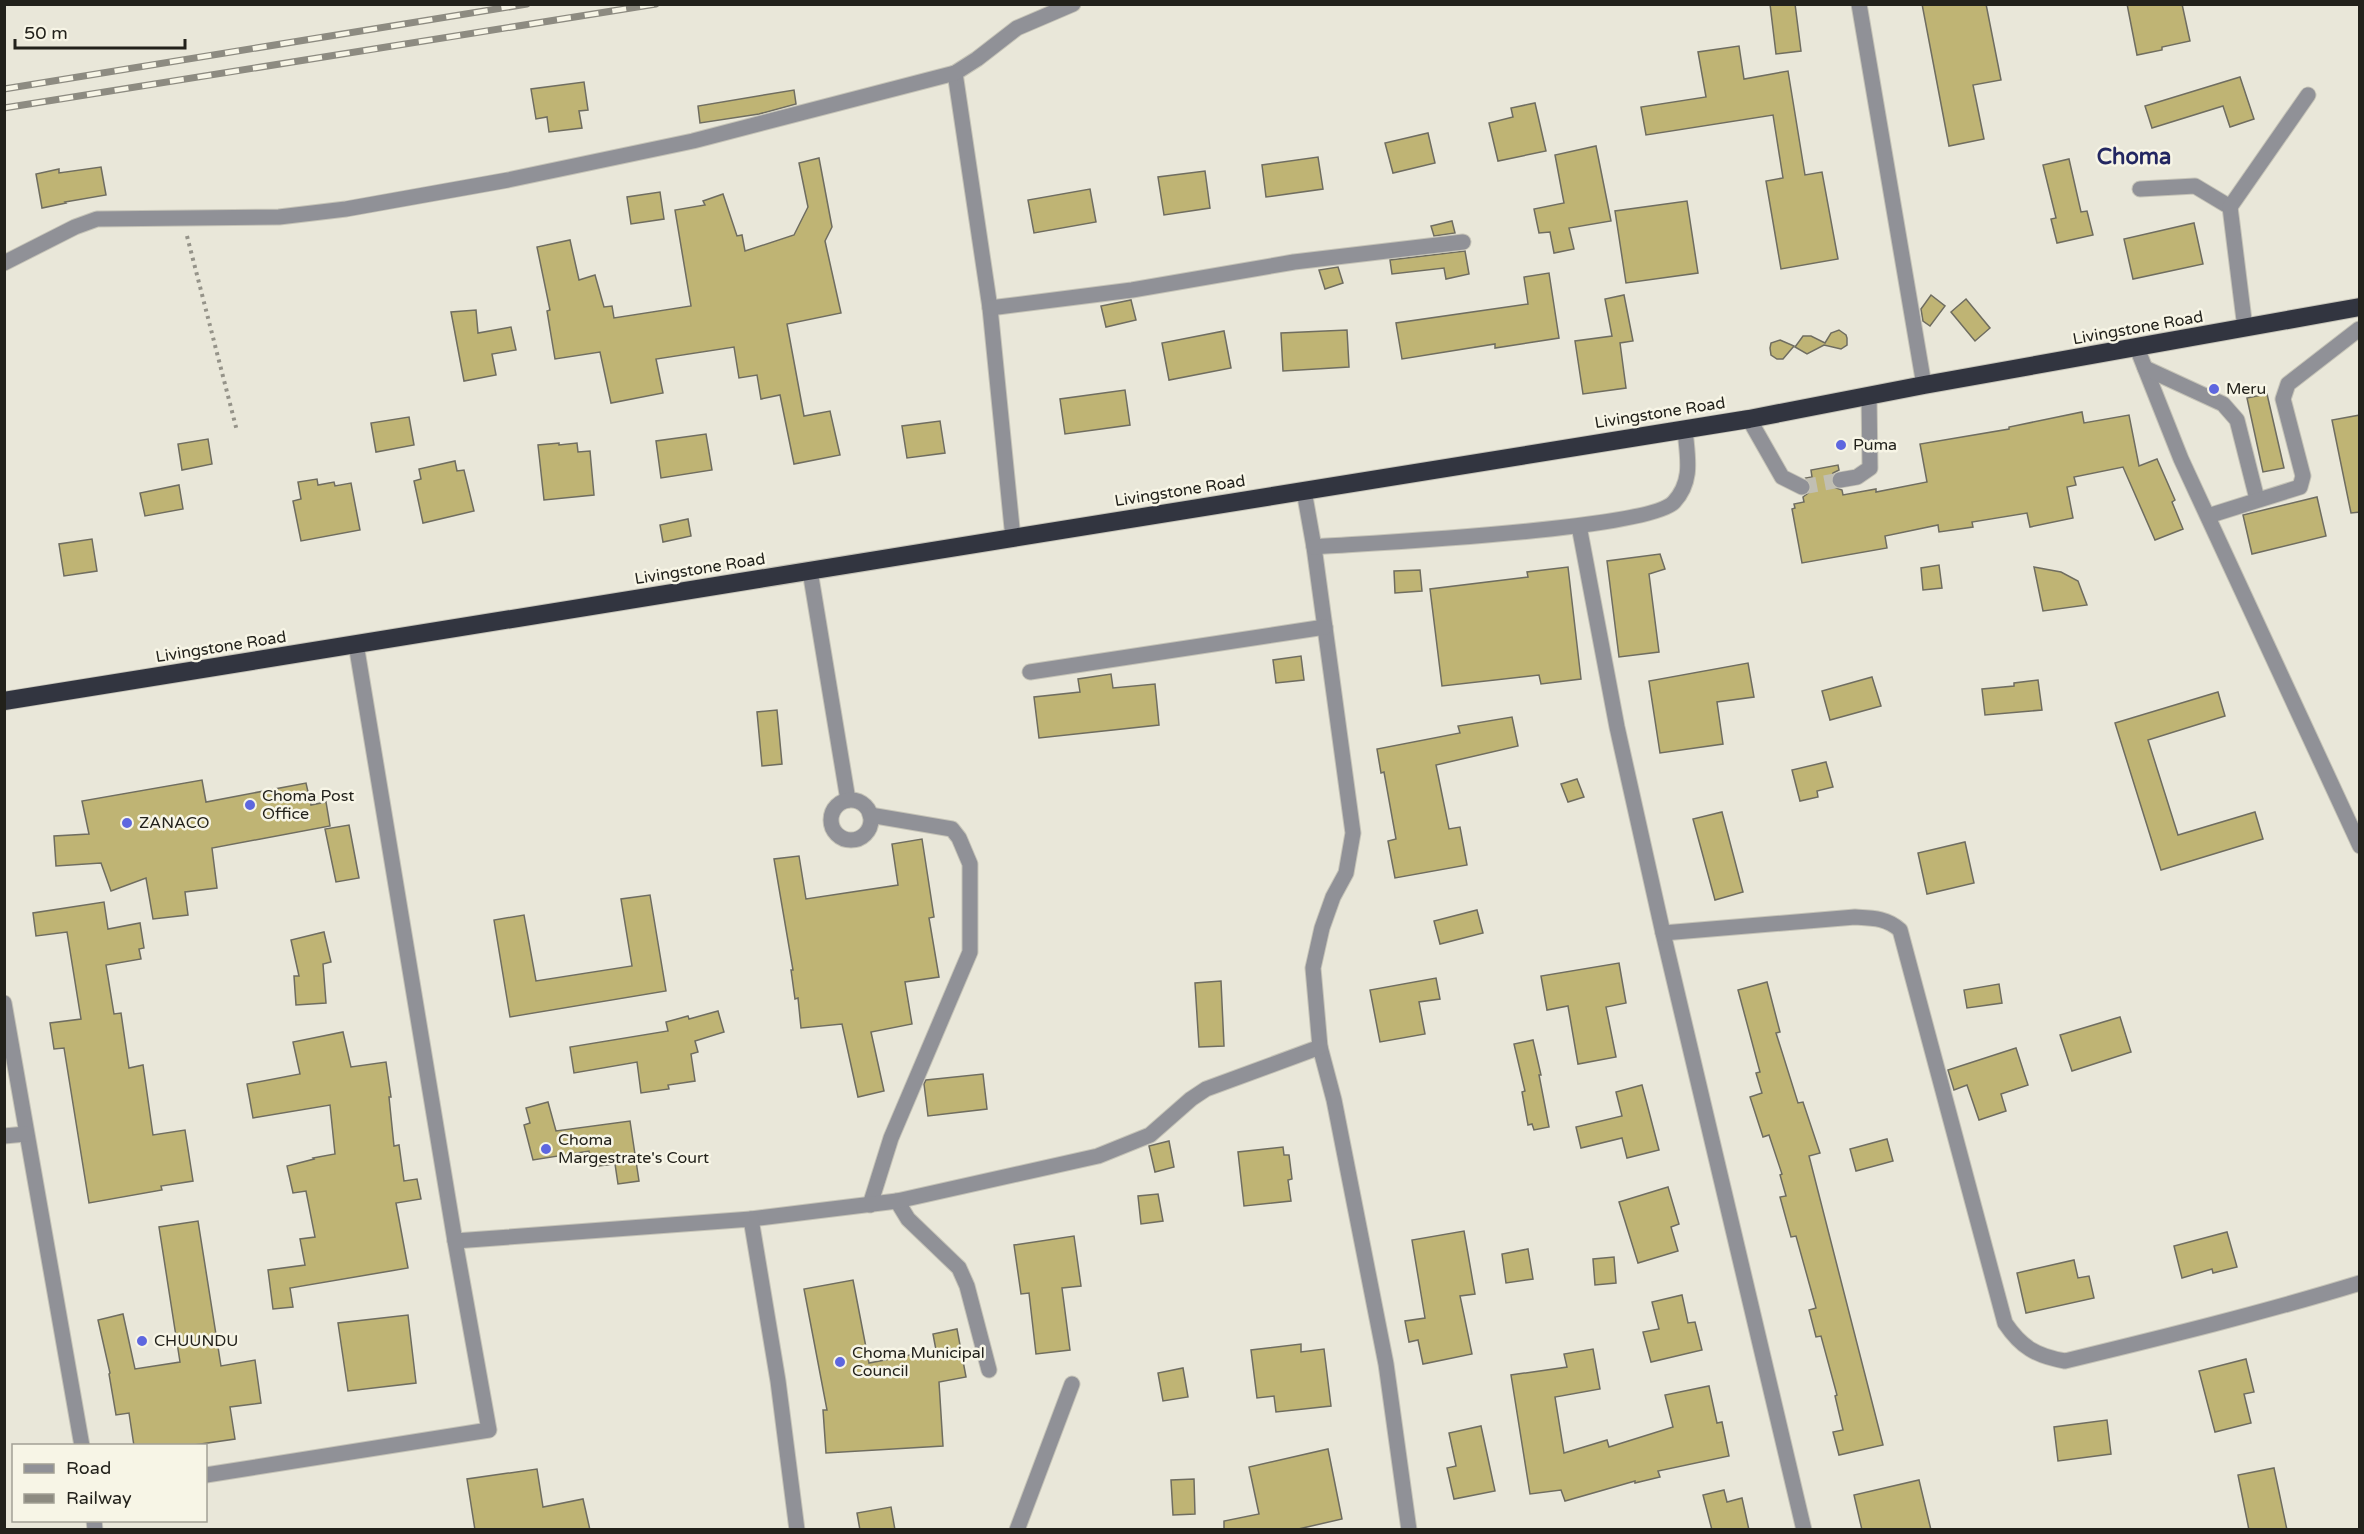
<svg xmlns="http://www.w3.org/2000/svg" width="2364" height="1534" viewBox="0 0 2364 1534" font-family="'Varela Round',sans-serif">
  <rect width="100%" height="100%" fill="#e9e7d9"/>
  <g fill="#bfb474" stroke="#6f6d60" stroke-width="1.5">
    <path d="M1770,4H1795L1801,51L1776,54Z"/>
    <path d="M1922,4H1986L2001,80L1973,85L1984,139L1949,146Z"/>
    <path d="M2127,4H2182L2190,41L2162,47V50L2137,55Z"/>
    <path d="M1739,46L1744,79L1788,71L1805,175L1822,172L1838,259L1781,269L1766,181L1783,178L1773,115L1646,135L1641,107L1706,97L1698,52Z"/>
    <path d="M2240,77L2254,119L2230,127L2223,106L2152,128L2145,106Z"/>
    <path d="M584,82L588,110L579,111L582,128L549,132L547,117L536,119L531,89Z"/>
    <path d="M794,90L796,104L759,114L700,123L698,106Z"/>
    <path d="M1535,103L1546,151L1498,161L1489,123L1513,117L1511,108Z"/>
    <path d="M1428,133L1435,163L1393,173L1385,143Z"/>
    <path d="M1596,146L1611,221L1569,228L1574,249L1554,253L1550,232L1539,233L1534,209L1564,203L1555,155Z"/>
    <path d="M1318,157L1323,189L1266,197L1262,165Z"/>
    <path d="M819,158L832,227L825,241L841,313L787,324L804,416L830,411L840,455L794,464L780,395L761,399L757,375L739,378L734,347L656,359L663,393L611,403L600,352L555,359L547,311L550,310L537,247L570,240L579,280L595,275L604,307L612,306L614,318L691,306L675,210L705,205L703,201L723,194L737,236L742,235L745,251L794,235L808,207L799,163Z"/>
    <path d="M2069,159L2081,212L2087,211L2093,235L2057,243L2051,219L2056,218L2043,165Z"/>
    <path d="M101,167L106,195L65,202L66,203L42,208L36,174L59,169V173Z"/>
    <path d="M1205,171L1210,208L1164,215L1158,177Z"/>
    <path d="M1090,189L1096,222L1034,233L1028,200Z"/>
    <path d="M660,192L664,219L631,224L627,197Z"/>
    <path d="M1687,201L1698,273L1626,283L1615,211Z"/>
    <path d="M1452,221L1455,233L1434,236L1431,226Z"/>
    <path d="M2194,223L2203,264L2133,279L2124,239Z"/>
    <path d="M1465,251L1469,274L1446,279L1444,268L1392,274L1390,260Z"/>
    <path d="M1338,267L1343,283L1325,289L1319,270Z"/>
    <path d="M1549,273L1559,338L1495,348V344L1402,359L1396,323L1528,304L1524,277Z"/>
    <path d="M1624,295L1633,341L1620,343L1626,388L1583,394L1575,341L1612,336L1605,299Z"/>
    <path d="M1931,295L1945,306L1930,326L1923,321L1921,309Z"/>
    <path d="M1966,299L1990,328L1975,341L1951,312Z"/>
    <path d="M1131,300L1136,320L1106,327L1101,306Z"/>
    <path d="M476,310L478,333L511,327L516,350L492,354L496,375L464,381L451,312Z"/>
    <path d="M1347,330L1349,367L1283,371L1281,333Z"/>
    <path d="M1839,330L1846,335L1847,338V345L1841,349L1824,345L1807,354L1795,347L1803,336H1811L1825,343L1831,333Z"/>
    <path d="M1224,331L1231,368L1169,380L1162,343Z"/>
    <path d="M1780,340L1794,346L1783,359H1777L1771,355L1770,348L1771,343Z"/>
    <path d="M1125,390L1130,425L1065,434L1060,399Z"/>
    <path d="M2267,394L2284,468L2263,472L2247,398Z"/>
    <path d="M2082,412L2084,423L2129,415L2139,466L2157,459L2175,500L2172,502L2183,529L2155,540L2123,467L2074,477L2076,485L2067,487L2073,518L2030,527L2027,513L1972,522L1973,527L1939,532L1938,525L1885,536L1887,548L1802,563L1792,509L1795,508L1794,504L1804,502L1803,497L1811,491L1810,482L1806,478L1812,477L1811,470L1838,465L1839,470L1833,473L1830,481L1833,487L1842,490L1843,495L1876,489V492L1927,482L1920,444L2009,429V427Z"/>
    <path d="M2360,415V512L2351,513L2332,420Z"/>
    <path d="M409,417L414,445L376,452L371,423Z"/>
    <path d="M940,421L945,453L907,458L902,426Z"/>
    <path d="M706,434L712,470L661,478L656,441Z"/>
    <path d="M208,439L212,464L182,470L178,444Z"/>
    <path d="M559,443V445L577,443L578,452L590,451L594,495L544,500L538,445Z"/>
    <path d="M455,461L457,471L464,470L474,511L423,523L414,481L421,479L419,469Z"/>
    <path d="M317,479L318,485L334,482L335,486L351,483L360,530L301,541L293,501L301,499L298,482Z"/>
    <path d="M179,485L183,509L145,516L140,493Z"/>
    <path d="M2317,497L2326,536L2252,554L2243,515Z"/>
    <path d="M688,519L691,536L663,542L660,525Z"/>
    <path d="M92,539L97,571L64,576L59,544Z"/>
    <path d="M1660,554L1665,569L1649,574L1659,652L1619,657L1607,561Z"/>
    <path d="M1939,565L1942,588L1923,590L1921,568Z"/>
    <path d="M1568,567L1581,679L1541,684L1539,675L1442,686L1430,589L1528,577L1527,572Z"/>
    <path d="M2034,567L2061,572L2078,581L2087,605L2043,611Z"/>
    <path d="M1420,570L1422,591L1395,593L1394,571Z"/>
    <path d="M1301,656L1304,680L1276,683L1273,660Z"/>
    <path d="M1748,663L1754,697L1717,702L1723,744L1660,753L1649,681Z"/>
    <path d="M1111,674L1113,688L1155,684L1159,725L1039,738L1034,697L1080,692L1078,679Z"/>
    <path d="M1872,677L1881,706L1830,720L1822,691Z"/>
    <path d="M2038,680L2042,710L1985,715L1982,689L2014,686V683Z"/>
    <path d="M2218,692L2225,716L2148,740L2178,835L2255,812L2263,839L2161,870L2115,723Z"/>
    <path d="M777,710L782,764L762,766L757,712Z"/>
    <path d="M1512,717L1518,746L1436,765L1449,829L1460,827L1467,865L1395,878L1388,841L1396,839L1384,772L1381,773L1377,749L1460,733L1458,726Z"/>
    <path d="M1826,762L1833,787L1817,791L1818,797L1800,801L1792,770Z"/>
    <path d="M1577,779L1584,797L1568,802L1561,784Z"/>
    <path d="M202,780L206,802L306,783L311,805L326,802L330,826L212,848L217,888L185,892L188,915L153,919L146,878L111,891L101,863L56,866L54,836L89,834L82,801Z"/>
    <path d="M1722,812L1743,892L1715,900L1693,819Z"/>
    <path d="M349,825L359,878L336,882L325,829Z"/>
    <path d="M922,839L934,917L929,918L939,977L905,982L912,1024L871,1032L884,1091L858,1097L842,1024L801,1028L798,998L795,999L791,970H793L774,859L799,856L806,899L898,885L892,844Z"/>
    <path d="M1965,842L1974,883L1927,894L1918,853Z"/>
    <path d="M650,895L666,991L510,1017L494,920L524,915L536,981L632,966L621,899Z"/>
    <path d="M104,902L108,929L140,923L144,948L139,949L141,959L106,965L114,1014L121,1013L129,1068L143,1065L153,1135L185,1130L193,1181L161,1186L162,1190L89,1203L64,1048L54,1049L50,1023L81,1019L67,932L36,936L33,913Z"/>
    <path d="M1477,910L1483,933L1440,944L1434,921Z"/>
    <path d="M324,932L331,962L323,964L326,1003L296,1005L294,976H299L291,940Z"/>
    <path d="M1619,963L1626,1003L1606,1007L1616,1057L1578,1064L1568,1006L1547,1010L1541,976Z"/>
    <path d="M1436,978L1440,999L1419,1002L1425,1034L1380,1042L1370,990Z"/>
    <path d="M1221,981L1224,1046L1199,1047L1195,983Z"/>
    <path d="M1767,982L1780,1032L1776,1033L1798,1103L1803,1102L1820,1153L1809,1156L1883,1445L1839,1455L1833,1432L1843,1430L1835,1396L1837,1395L1821,1336L1816,1337L1809,1310L1816,1308L1796,1236L1791,1237L1780,1197L1786,1196L1780,1175L1782,1174L1769,1135L1763,1137L1750,1097L1762,1093L1756,1073L1760,1072L1738,990Z"/>
    <path d="M1999,984L2002,1003L1967,1008L1964,990Z"/>
    <path d="M718,1011L724,1032L695,1041L698,1052L691,1054L695,1081L668,1085L669,1089L641,1093L637,1062L574,1073L570,1047L668,1031L666,1022L688,1016L689,1019Z"/>
    <path d="M2120,1017L2131,1052L2072,1071L2060,1035Z"/>
    <path d="M343,1032L351,1067L386,1062L391,1097H389L394,1146L399,1145L404,1181L417,1179L421,1199L396,1203L408,1268L290,1288L293,1307L273,1309L268,1270L305,1265L300,1239L315,1237L306,1191L293,1193L287,1166L314,1159L313,1158L335,1154L330,1105L253,1118L247,1084L300,1074L293,1042Z"/>
    <path d="M1533,1040L1541,1075H1539L1549,1127L1534,1130L1532,1124L1528,1125L1522,1092L1525,1091L1514,1044Z"/>
    <path d="M2016,1048L2028,1085L2001,1094L2006,1111L1979,1120L1967,1085L1954,1090L1948,1070Z"/>
    <path d="M983,1074L987,1109L928,1116L924,1084L926,1080Z"/>
    <path d="M1642,1085L1659,1150L1627,1158L1622,1138L1581,1148L1576,1127L1622,1116L1616,1092Z"/>
    <path d="M548,1102L556,1131L630,1121L639,1181L618,1184L615,1164L591,1167L589,1151L533,1160L524,1125L530,1123L526,1108Z"/>
    <path d="M1887,1139L1893,1161L1856,1171L1850,1149Z"/>
    <path d="M1169,1141L1174,1167L1155,1172L1149,1146Z"/>
    <path d="M1283,1147L1284,1155H1289L1292,1179L1288,1180L1291,1201L1244,1206L1238,1152Z"/>
    <path d="M1668,1187L1679,1224L1671,1227L1678,1251L1638,1263L1619,1202Z"/>
    <path d="M1158,1194L1163,1221L1141,1224L1138,1196Z"/>
    <path d="M198,1221L221,1366L255,1360L261,1403L230,1407L235,1439L187,1446H134L129,1413L116,1415L109,1374L110,1373L98,1320L123,1314L135,1369L180,1362L159,1227Z"/>
    <path d="M1464,1231L1475,1294L1460,1296L1472,1354L1423,1364L1418,1340L1409,1342L1405,1321L1425,1318L1412,1240Z"/>
    <path d="M2227,1232L2237,1267L2213,1273L2212,1269L2182,1278L2174,1246Z"/>
    <path d="M1074,1236L1081,1286L1062,1288L1070,1350L1036,1354L1029,1293L1021,1294L1014,1245Z"/>
    <path d="M1528,1249L1533,1279L1506,1283L1502,1254Z"/>
    <path d="M1614,1257L1616,1283L1595,1285L1593,1259Z"/>
    <path d="M2074,1260L2078,1278L2089,1276L2094,1298L2026,1313L2017,1273Z"/>
    <path d="M853,1280L869,1363L936,1350L933,1334L957,1329L966,1377L939,1382L943,1446L826,1453L823,1410H827L804,1289Z"/>
    <path d="M1682,1295L1688,1323L1695,1322L1702,1350L1651,1362L1643,1332L1659,1329L1652,1302Z"/>
    <path d="M408,1315L416,1383L348,1391L338,1323Z"/>
    <path d="M1301,1344V1352L1324,1349L1331,1406L1276,1412L1274,1396L1257,1398L1251,1350Z"/>
    <path d="M1593,1349L1600,1389L1555,1397L1564,1453L1607,1440L1609,1447L1673,1427L1665,1395L1709,1386L1717,1423L1722,1422L1729,1456L1658,1471L1660,1477L1635,1483V1481L1565,1501L1561,1490L1530,1494L1511,1375L1567,1367L1564,1354Z"/>
    <path d="M2246,1359L2254,1392L2244,1394L2251,1423L2215,1432L2199,1371Z"/>
    <path d="M1183,1368L1188,1397L1163,1401L1158,1373Z"/>
    <path d="M2107,1420L2111,1454L2058,1461L2054,1427Z"/>
    <path d="M1481,1426L1495,1491L1454,1499L1447,1468L1456,1466L1449,1433Z"/>
    <path d="M1328,1449L1342,1519L1294,1530H1224V1521L1259,1514L1249,1467Z"/>
    <path d="M2274,1468L2287,1530H2249L2238,1475Z"/>
    <path d="M537,1469L543,1507L583,1499L590,1530H475L467,1479Z"/>
    <path d="M1194,1479L1195,1514L1173,1515L1171,1480Z"/>
    <path d="M1919,1480L1931,1530H1862L1854,1495Z"/>
    <path d="M1724,1490L1727,1502L1742,1498L1749,1530H1712L1703,1495Z"/>
    <path d="M891,1507L895,1530H860L857,1513Z"/>
  </g>
  <g fill="none" stroke-linecap="round" stroke-linejoin="round">
    <path stroke="#c1bfb3" stroke-width="15" stroke-dasharray="15 8" stroke-linecap="butt" d="M1802,487L1840,480"/>
    <g stroke="#c5c3b7" stroke-width="17">
      <g id="minor">
        <path d="M1859,4L1924,385"/>
        <path d="M955,73L990,308L1013,538"/>
        <path d="M2140,189L2195,186L2230,207L2245,328"/>
        <path d="M2230,207L2308,95"/>
        <path d="M4,263L75,227L97,219L279,217L346,209L508,180L693,141L955,73L977,59L1017,28L1073,4"/>
        <path d="M990,308L1132,290L1294,262L1463,242"/>
        <path d="M2137,348L2181,459L2360,846"/>
        <path d="M2145,368L2223,404L2237,420L2257,499"/>
        <path d="M1749,419L1782,477L1802,487"/>
        <path d="M1840,480L1857,477L1870,468L1869,395"/>
        <path d="M1304,491L1314,547L1353,833L1346,873L1333,897L1322,928L1313,968L1320,1047L1334,1100L1386,1364L1409,1530"/>
        <path d="M2208,516L2300,487L2303,476L2283,399L2288,384L2359,329"/>
        <path d="M1579,526L1617,727L1663,933L1804,1530"/>
        <path d="M1314,547C1368,543 1648,530 1674,502C1694,480 1687,456 1685,429"/>
        <path d="M810,571L848,800"/>
        <path d="M1030,672L1325,627"/>
        <circle cx="851" cy="820" r="20"/>
        <path d="M870,815L952,829L959,838L970,864V952L891,1138L870,1205"/>
        <path d="M1663,933L1855,917C1873,918 1887,918 1900,930L2005,1323C2021,1347 2036,1356 2065,1361C2164,1337 2262,1313 2360,1283"/>
        <path d="M4,1003L82,1446"/>
        <path d="M4,1136L26,1134"/>
        <path d="M897,1201L908,1219L959,1268L967,1286L989,1370"/>
        <path d="M751,1219L897,1201L1098,1156L1150,1135L1191,1099L1206,1089L1320,1047"/>
        <path d="M455,1241L751,1219L778,1381L797,1530"/>
        <path d="M206,1475L489,1430L455,1241L356,644"/>
        <path d="M94,1520L95,1530"/>
        <path d="M1017,1530L1072,1384"/>
      </g>
    </g>
    <g stroke="#c5c3b7" stroke-width="20">
      <path id="highway" d="M4,701L1749,419L1924,385L2360,307"/>
    </g>
    <path stroke="#959389" stroke-width="4" stroke-dasharray="3 4.5" stroke-linecap="butt" d="M187,236L237,431"/>
    <use href="#minor" stroke="#909197" stroke-width="15"/>
    <use href="#highway" stroke="#323540" stroke-width="18"/>
    <g stroke="#8d8b81" stroke-width="7">
      <g id="rail">
        <path d="M4,89L527,4"/>
        <path d="M4,108L656,4"/>
      </g>
    </g>
    <use href="#rail" stroke="#f7f5e6" stroke-width="4.5" stroke-dasharray="14" stroke-linecap="butt"/>
  </g>
  <g fill="#5e67df" stroke="#f7f5e6" stroke-width="2">
    <circle cx="2214" cy="389" r="6"/>
    <circle cx="1841" cy="445" r="6"/>
    <circle cx="250" cy="805" r="6"/>
    <circle cx="127" cy="823" r="6"/>
    <circle cx="546" cy="1149" r="6"/>
    <circle cx="142" cy="1341" r="6"/>
    <circle cx="840" cy="1362" r="6"/>
  </g>
  <g text-anchor="middle" dominant-baseline="central" stroke-width="5" stroke-linejoin="round" paint-order="stroke">
    <g font-size="16" fill="#22211b" stroke="#f7f5e6">
      <text transform="translate(2138 328) rotate(-10)">Livingstone Road</text>
      <text transform="translate(1660 413) rotate(-9)">Livingstone Road</text>
      <text transform="translate(1180 491) rotate(-9)">Livingstone Road</text>
      <text transform="translate(700 569) rotate(-9)">Livingstone Road</text>
      <text transform="translate(221 647) rotate(-9)">Livingstone Road</text>
    </g>
    <g font-size="16" fill="#22211b" stroke="#f7f5e6" text-anchor="start">
      <text x="2226" y="389">Meru</text>
      <text x="1853" y="445">Puma</text>
      <text x="262" y="796">Choma Post<tspan x="262" dy="18">Office</tspan></text>
      <text x="139" y="823">ZANACO</text>
      <text x="558" y="1140">Choma<tspan x="558" dy="18">Margestrate's Court</tspan></text>
      <text x="154" y="1341">CHUUNDU</text>
      <text x="852" y="1353">Choma Municipal<tspan x="852" dy="18">Council</tspan></text>
    </g>
    <g font-size="22" font-weight="bold" fill="#232761" stroke="#f7f5e6">
      <text x="2134" y="157">Choma</text>
    </g>
  </g>
  <rect width="2364" height="1534" fill="none" stroke="#22211b" stroke-width="12"/>
  <rect x="12" y="1444" width="195" height="78" fill="#f7f5e6" stroke="#a2a095" stroke-width="1.5"/>
  <rect x="24" y="1464" width="30" height="9" fill="#909197" stroke="#a2a095" stroke-width="1.5"/>
  <text x="66" y="1474" font-size="18" fill="#22211b">Road</text>
  <rect x="24" y="1494" width="30" height="9" fill="#8d8b81" stroke="#a2a095" stroke-width="1.5"/>
  <text x="66" y="1504" font-size="18" fill="#22211b">Railway</text>
  <path d="M15 39v9h170v-9" fill="none" stroke="#22211b" stroke-width="3"/>
  <text x="24" y="39" font-size="18" fill="#22211b" stroke="#f7f5e6" stroke-width="4.5" paint-order="stroke">50 m</text>
</svg>
